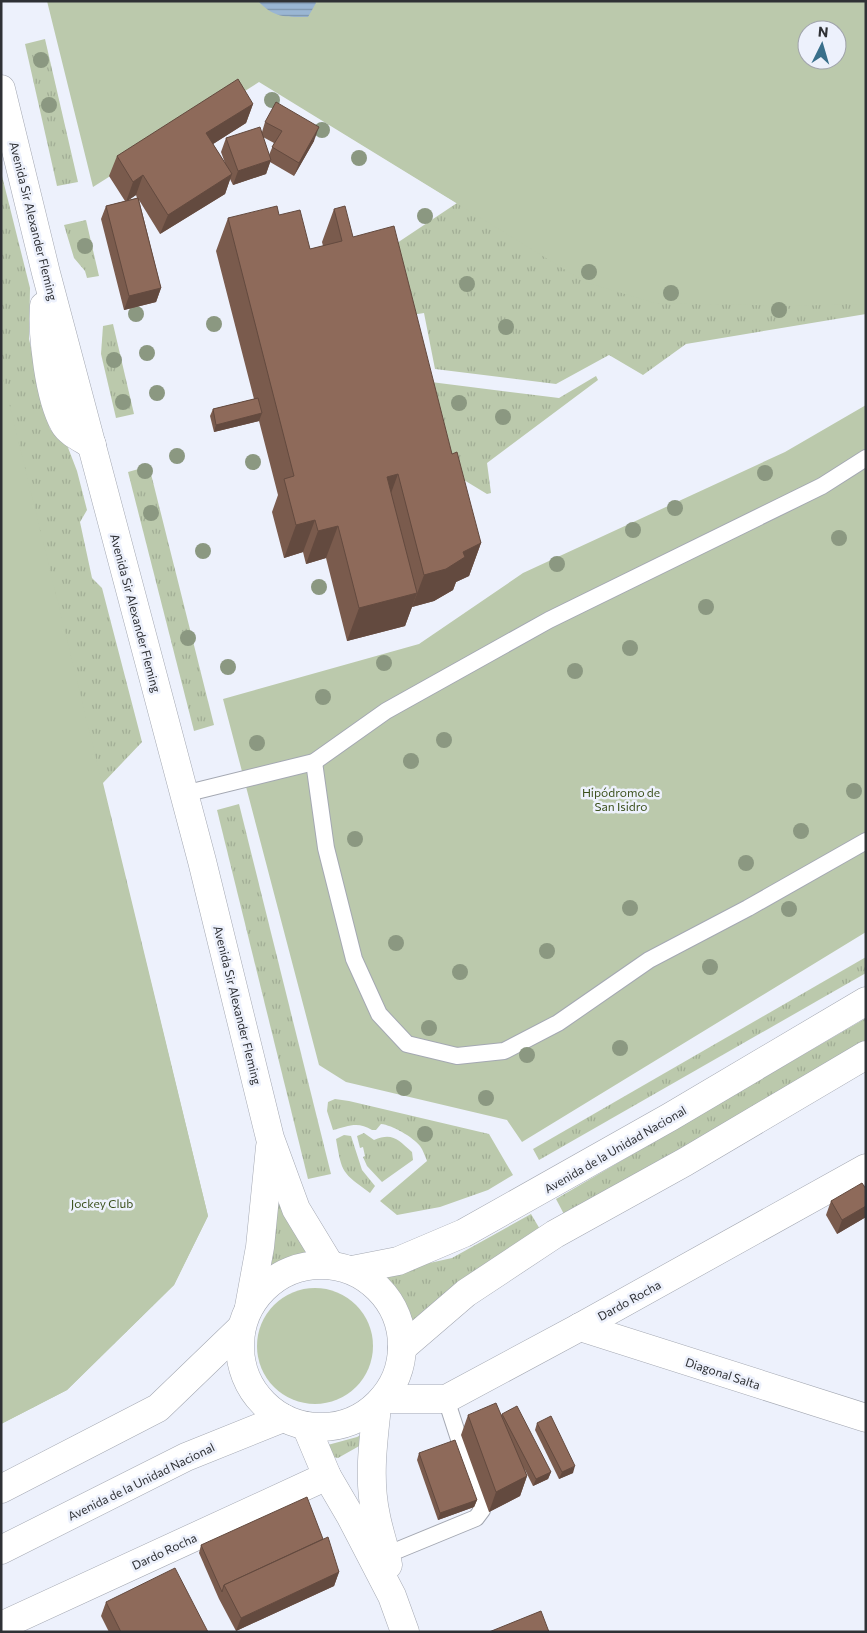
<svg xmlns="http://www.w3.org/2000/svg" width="867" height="1633" viewBox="0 0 867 1633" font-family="Commissioner,sans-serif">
  <defs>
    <pattern id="grass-tufts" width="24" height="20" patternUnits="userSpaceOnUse" patternTransform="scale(1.25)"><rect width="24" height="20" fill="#bbc9ac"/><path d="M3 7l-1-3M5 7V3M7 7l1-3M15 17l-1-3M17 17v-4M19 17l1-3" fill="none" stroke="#a1ad95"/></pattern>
    <pattern id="water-rules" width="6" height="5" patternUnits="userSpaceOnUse" patternTransform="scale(1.25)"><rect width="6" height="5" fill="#9ab6d3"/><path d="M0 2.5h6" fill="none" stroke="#7e95ac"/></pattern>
  </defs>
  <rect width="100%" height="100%" fill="#edf1fc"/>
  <g fill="url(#grass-tufts)" fill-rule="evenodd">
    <path d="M866,1V314L686,344L643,375L609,355L556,384L435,369L424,313L405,316L388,249L457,203L259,81ZM807,30H837V60H807Z"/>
    <path d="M45,39L78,182L57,186L25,44Z"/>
    <path d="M1,172L30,288L29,339L50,429L67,445L77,471L87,510L80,522L92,578L102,588L142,742L103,783L208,1216L174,1285L67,1390L1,1424Z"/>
    <path d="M86,220L99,276L87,278L85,271L74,258L64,225Z"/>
    <path d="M113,324L134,414L116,418L101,354L103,326Z"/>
    <path d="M596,376L598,380L487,463L491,493L487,494L459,477L446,462L423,381L559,398Z"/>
    <path d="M149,466L214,725L194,731L128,472Z"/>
    <path d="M239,804L331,1174L308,1179L217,810Z"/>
    <path d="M866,957V973L539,1160L533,1149Z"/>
    <path d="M866,1018V1043L566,1218L556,1199Z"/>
    <path d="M335,1099L349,1101L489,1134L513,1175L488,1190L440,1207L397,1215L380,1201L427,1161C425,1156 423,1150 420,1146C413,1137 392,1125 381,1124L376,1130H372C358,1121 348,1126 333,1130L327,1111L328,1102Z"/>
    <path d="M364,1133L374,1140C393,1132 398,1140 412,1152L413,1160L382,1182L367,1166L363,1157L365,1156L363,1147L360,1148L357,1136Z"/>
    <path d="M344,1135L351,1136L362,1170L375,1186L370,1193C342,1172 342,1174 336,1139Z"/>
    <path d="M277,1188L313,1252L266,1271Z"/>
    <path d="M531,1214L541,1231L415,1328L385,1273L452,1258Z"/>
    <path d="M366,1432L368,1441L338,1458L333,1457L324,1446L357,1437Z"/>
  </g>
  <g fill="#bbc9ac" fill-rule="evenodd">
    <path d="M47,1H866V305L851,304L794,306L655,303L585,282L259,82L93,187ZM807,30H837V60H807Z"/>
    <path d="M1,370L208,1216L174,1285L67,1390L1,1424Z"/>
    <path d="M866,405V932L522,1142L507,1120L346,1082L319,1065L223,699L419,644L523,573L785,452Z"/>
    <circle cx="315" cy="1346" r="58"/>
  </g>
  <path fill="url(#water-rules)" d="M258,1H315L316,3L308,17C285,17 274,18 258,1Z"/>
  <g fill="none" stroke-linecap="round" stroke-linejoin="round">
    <g stroke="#a4a8b2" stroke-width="18">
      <g id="lane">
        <path d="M314,762L326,848L354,959L379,1014L407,1044L457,1056L504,1051L558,1023L649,960L748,908L866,841"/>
        <path d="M184,794L314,762L386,711L549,620L822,486L866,458"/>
        <path d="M386,1555L476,1518L482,1510L446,1399"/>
      </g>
    </g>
    <g stroke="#a4a8b2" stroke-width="29">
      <g id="street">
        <path d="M580,1327L866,1418"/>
        <path d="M383,1399H446L580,1327L866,1168"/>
        <path d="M1,1626L327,1476"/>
      </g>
    </g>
    <g stroke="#a4a8b2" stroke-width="29">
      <g id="secondary">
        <path d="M1,89L46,273L202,861L270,1138L296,1209L330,1265"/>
        <path d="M44,306C42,336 49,397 64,424C69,433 83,439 92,445"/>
        <circle cx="321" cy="1346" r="81"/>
        <path d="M352,1270L398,1261L464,1233L670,1117L866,1001"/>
        <path d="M249,1307L260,1247L270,1147"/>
        <path d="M402,1348L466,1293L555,1234L685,1162L866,1055"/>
        <path d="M377,1407C373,1443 368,1480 376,1516C379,1532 385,1548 388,1565"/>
        <path d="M306,1426L327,1476L351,1517L392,1596L405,1632"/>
        <path d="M1,1489L158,1408L241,1328"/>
        <path d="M1,1550L186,1457L283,1418"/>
      </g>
    </g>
    <use href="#lane" stroke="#fff" stroke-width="16"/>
    <use href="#street" stroke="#fff" stroke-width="28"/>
    <use href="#secondary" stroke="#fff" stroke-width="28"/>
  </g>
  <g fill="#8b9881">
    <circle cx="41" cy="60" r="8"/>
    <circle cx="272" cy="100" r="8"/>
    <circle cx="49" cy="105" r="8"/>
    <circle cx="322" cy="130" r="8"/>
    <circle cx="359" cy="158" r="8"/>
    <circle cx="425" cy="216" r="8"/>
    <circle cx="85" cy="246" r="8"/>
    <circle cx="589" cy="272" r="8"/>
    <circle cx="467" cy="284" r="8"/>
    <circle cx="671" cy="293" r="8"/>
    <circle cx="779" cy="310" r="8"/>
    <circle cx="136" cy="314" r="8"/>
    <circle cx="214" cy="324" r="8"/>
    <circle cx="506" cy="327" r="8"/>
    <circle cx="147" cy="353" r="8"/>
    <circle cx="114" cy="360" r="8"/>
    <circle cx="157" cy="393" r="8"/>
    <circle cx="123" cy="402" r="8"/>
    <circle cx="459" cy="403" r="8"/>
    <circle cx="503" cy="417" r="8"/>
    <circle cx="177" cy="456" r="8"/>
    <circle cx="253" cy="462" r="8"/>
    <circle cx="145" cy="471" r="8"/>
    <circle cx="765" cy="473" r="8"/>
    <circle cx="675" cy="508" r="8"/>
    <circle cx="151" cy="513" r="8"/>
    <circle cx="633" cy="530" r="8"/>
    <circle cx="839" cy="538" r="8"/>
    <circle cx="203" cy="551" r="8"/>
    <circle cx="557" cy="564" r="8"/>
    <circle cx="319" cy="587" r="8"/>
    <circle cx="706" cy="607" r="8"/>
    <circle cx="188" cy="638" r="8"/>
    <circle cx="630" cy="648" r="8"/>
    <circle cx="384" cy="663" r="8"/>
    <circle cx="228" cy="667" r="8"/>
    <circle cx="575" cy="671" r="8"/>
    <circle cx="323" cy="697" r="8"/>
    <circle cx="444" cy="740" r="8"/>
    <circle cx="257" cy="743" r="8"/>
    <circle cx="411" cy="761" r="8"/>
    <circle cx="854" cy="791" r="8"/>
    <circle cx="801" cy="831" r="8"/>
    <circle cx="355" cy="839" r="8"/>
    <circle cx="746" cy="863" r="8"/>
    <circle cx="630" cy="908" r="8"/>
    <circle cx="789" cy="909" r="8"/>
    <circle cx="396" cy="943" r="8"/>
    <circle cx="547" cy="951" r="8"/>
    <circle cx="710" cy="967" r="8"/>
    <circle cx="460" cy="972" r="8"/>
    <circle cx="429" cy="1028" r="8"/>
    <circle cx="620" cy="1048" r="8"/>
    <circle cx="527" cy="1055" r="8"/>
    <circle cx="404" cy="1088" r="8"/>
    <circle cx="486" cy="1098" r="8"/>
    <circle cx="425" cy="1134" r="8"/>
  </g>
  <g fill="#7a5b4d" fill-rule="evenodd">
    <path d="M253,104L246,123L213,144L225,163L221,152L226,138L262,132L265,122L314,141L294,176L270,162L266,174L233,185L230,179L225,194L160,234L139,200L161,288L156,302L124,310L101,219L106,206L125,201L109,176L117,156ZM263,137L274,143L269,155ZM136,195L137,198L128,200Z"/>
    <path d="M334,209L353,237L452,454L481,543L469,576L456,582L453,590L434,601L412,607L405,626L347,641L326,558L306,564L303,552L284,558L272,512L278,495L259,421L214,432L210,416L213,409L254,399L216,251L228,218L279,215L310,249L323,246L322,242Z"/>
    <path d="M866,1189V1217L837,1234L826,1215L831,1201Z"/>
    <path d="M502,1414L551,1472L548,1479L533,1486L524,1468L527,1476L520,1496L489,1512L461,1435L468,1415H501Z"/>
    <path d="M537,1423L573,1473L559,1479L535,1430Z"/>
    <path d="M419,1453L477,1500L474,1507L438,1520L417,1460Z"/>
    <path d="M323,1539L339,1572L334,1586L236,1631L219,1599L199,1553L201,1545Z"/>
    <path d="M106,1602L208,1632H109L101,1616Z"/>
  </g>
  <g fill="#634a3f">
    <path d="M253,104L246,123L199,153L206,133Z"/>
    <path d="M319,127L314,141L294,176L299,163Z"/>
    <path d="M271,160L266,174L233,185L238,171Z"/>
    <path d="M232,174L225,194L160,234L168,215Z"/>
    <path d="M143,175L136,195L126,202L133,182Z"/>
    <path d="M161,288L156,302L124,310L129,296Z"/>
    <path d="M262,413L259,421L214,432L216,425Z"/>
    <path d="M398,474L386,507L387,477Z"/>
    <path d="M315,520L303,552L284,558L296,525Z"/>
    <path d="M338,526L326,558L306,564L318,531Z"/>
    <path d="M481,543L469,576L456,582L453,590L434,601L412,607L424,575L463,552Z"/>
    <path d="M417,593L405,626L347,641L359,608Z"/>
    <path d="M866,1206V1217L837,1234L842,1220Z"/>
    <path d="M575,1466L573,1473L559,1479L562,1472Z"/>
    <path d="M551,1472L548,1479L533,1486L536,1479Z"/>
    <path d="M527,1476L520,1496L489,1512L496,1492Z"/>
    <path d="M477,1500L474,1507L438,1520L440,1513Z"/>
    <path d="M339,1572L334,1586L236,1631L241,1618Z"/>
  </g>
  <g fill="#8e6a5a" stroke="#634a3f">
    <path d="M238,79L253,104L206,133L232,174L168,215L143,175L133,182L117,156Z"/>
    <path d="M276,102L319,127L299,163L272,147L282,131L265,122Z"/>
    <path d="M260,127L271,160L238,171L226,138Z"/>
    <path d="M138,198L161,288L129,296L106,206Z"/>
    <path d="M277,206L279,215L300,210L310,249L342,241L334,209L345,206L353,237L394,226L452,454L457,452L481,543L463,552L465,557L446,569L424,575L398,474L387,477L417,593L359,608L338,526L318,531L315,520L296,525L284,479L294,476L228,218Z"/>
    <path d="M258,398L262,413L216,425L213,409Z"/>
    <path d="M862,1183L866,1189V1206L842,1220L831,1201Z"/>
    <path d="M496,1403L527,1476L496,1492L468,1415Z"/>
    <path d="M517,1406L551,1472L536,1479L502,1414Z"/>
    <path d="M551,1416L575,1466L562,1472L537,1423Z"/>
    <path d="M455,1440L477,1500L440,1513L419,1453Z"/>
    <path d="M307,1497L323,1539L224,1585L222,1592L201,1545Z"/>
    <path d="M328,1537L339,1572L241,1618L224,1585Z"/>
    <path d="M175,1568L208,1632H121L106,1602Z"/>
    <path d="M541,1611L549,1632H489Z"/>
  </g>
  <g text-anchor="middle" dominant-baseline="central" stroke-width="5" stroke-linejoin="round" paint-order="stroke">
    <g font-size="12" fill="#2f3135" stroke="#edf1fc">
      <text transform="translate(34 221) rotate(76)">Avenida Sir Alexander Fleming</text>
      <text transform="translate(136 613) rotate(75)">Avenida Sir Alexander Fleming</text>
      <text transform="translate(238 1005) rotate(76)">Avenida Sir Alexander Fleming</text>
      <text transform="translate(615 1149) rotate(-30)">Avenida de la Unidad Nacional</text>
      <text transform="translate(629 1300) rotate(-29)">Dardo Rocha</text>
      <text transform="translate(723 1373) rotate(18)">Diagonal Salta</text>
      <text transform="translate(141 1481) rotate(-26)">Avenida de la Unidad Nacional</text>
      <text transform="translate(164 1551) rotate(-25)">Dardo Rocha</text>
    </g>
    <g font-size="12" fill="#3b501c" stroke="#edf1fc">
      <text x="621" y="792">Hipódromo de<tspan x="621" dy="14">San Isidro</tspan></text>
      <text x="102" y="1203">Jockey Club</text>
    </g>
  </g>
  <rect width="867" height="1633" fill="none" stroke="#2f3135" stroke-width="5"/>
  <g transform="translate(822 45) rotate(5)"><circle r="24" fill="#edf1fc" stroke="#a1a4ac"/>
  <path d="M0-4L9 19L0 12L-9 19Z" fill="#396f8b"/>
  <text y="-8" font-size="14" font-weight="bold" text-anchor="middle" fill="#2f3135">N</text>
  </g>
</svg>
